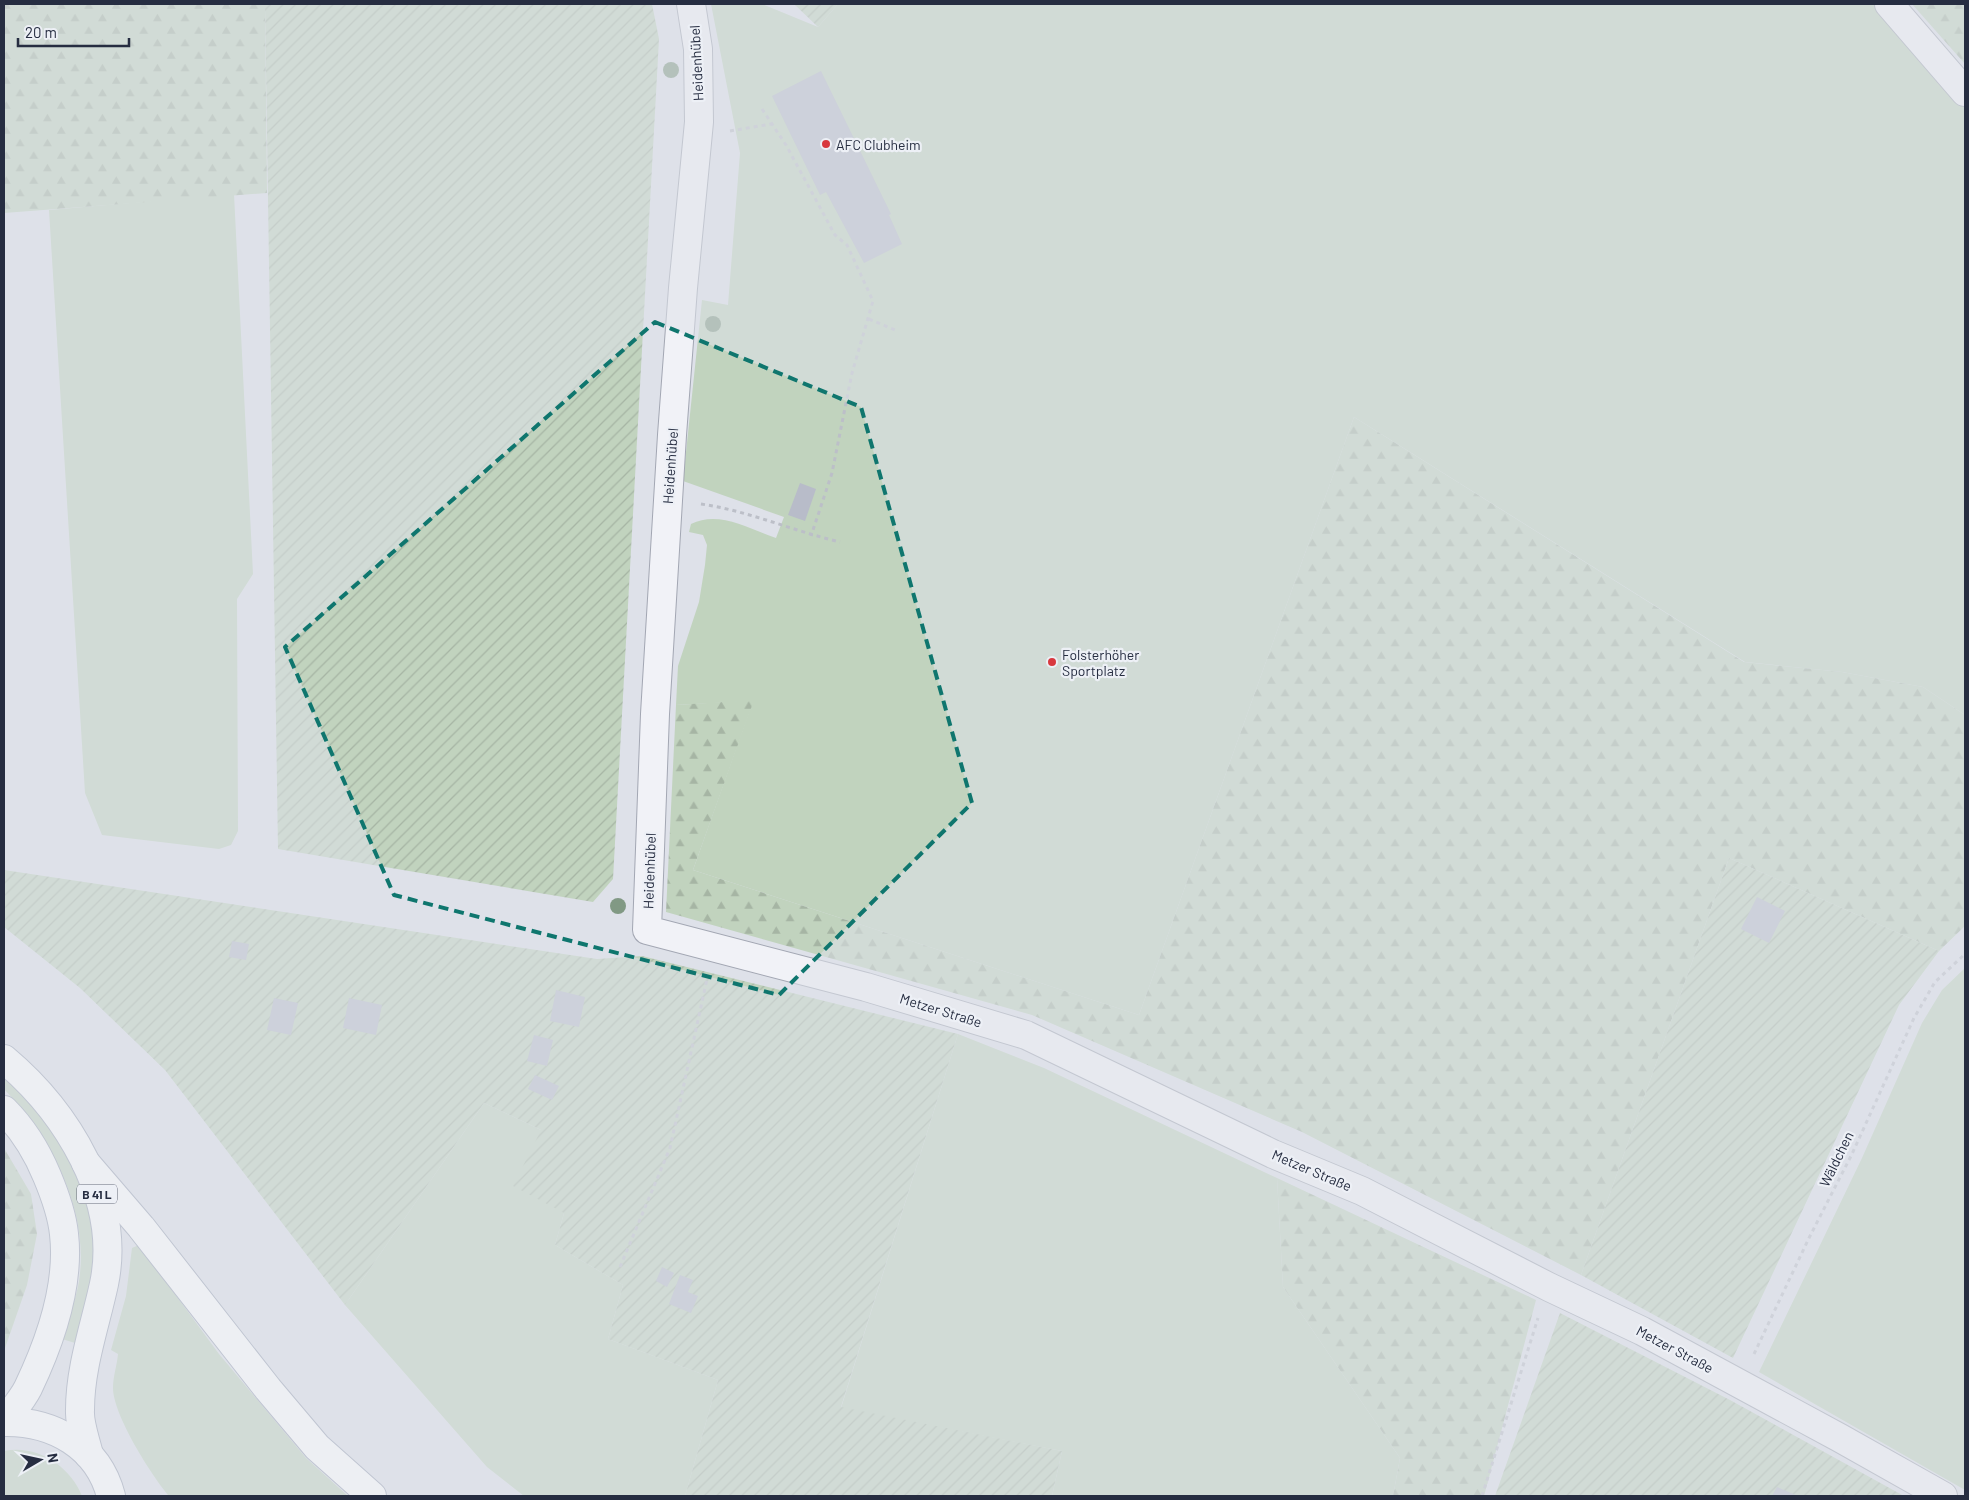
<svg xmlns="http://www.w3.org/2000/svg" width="1969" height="1500" viewBox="0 0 1969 1500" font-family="Barlow,sans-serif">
  <defs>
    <pattern id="forest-firs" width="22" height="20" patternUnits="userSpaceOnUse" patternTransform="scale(1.25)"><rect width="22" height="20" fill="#c1d3be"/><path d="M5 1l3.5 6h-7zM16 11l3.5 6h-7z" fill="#a6b5a4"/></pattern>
    <pattern id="garden-furrows" width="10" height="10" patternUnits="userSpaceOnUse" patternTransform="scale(1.25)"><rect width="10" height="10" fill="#c1d3be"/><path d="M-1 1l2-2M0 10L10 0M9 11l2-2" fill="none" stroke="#a6b5a4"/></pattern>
  </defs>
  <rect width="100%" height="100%" fill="#dee1e9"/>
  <g fill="#c1d3be">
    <path d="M711,4H762L818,27L838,4H1879L1965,101V715L1923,687L1842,672L1745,662L1354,417L1139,1015L693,870L753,701L676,705L678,666L699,602L705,565L707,545L703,535L689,532L691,524C719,510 749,529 776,538L784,517L683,481L702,300L728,305L740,153Z"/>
    <path d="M234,194L253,574L237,599L238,831L231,845L219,849L102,835L85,793L49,210Z"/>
    <path d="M1965,968V1490L1759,1372L1862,1158L1922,1023L1942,990Z"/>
    <path d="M958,1034L1044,1068L1277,1178L1283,1287L1400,1458L1393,1496H1052L1062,1451L841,1408Z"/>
    <path d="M4,1076C18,1091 37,1106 48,1123C74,1162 93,1207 94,1254C94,1284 83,1314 75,1343L62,1339C67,1320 76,1300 79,1281C90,1211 51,1137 4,1089Z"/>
    <path d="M484,1103L541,1130L564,1213L555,1245L623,1285L608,1339L718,1380L685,1496H524L487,1467L345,1305Z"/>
    <path d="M139,1245L219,1354L306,1458L348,1496H169C152,1476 113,1415 113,1388C113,1377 117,1365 118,1354L111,1350L126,1296L132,1248Z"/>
    <path d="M4,1451C37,1444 70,1466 82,1496H4Z"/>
  </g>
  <g fill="url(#forest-firs)">
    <path d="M4,4H265L267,193L4,213Z"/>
    <path d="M1912,4H1965V64Z"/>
    <path d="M1354,417L1744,662L1842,672L1923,687L1965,715V926L1939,951L1729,858L1581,1275L1302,1132L1032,1015L666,912L676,705L754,700L693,870L1139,1015Z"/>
    <path d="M4,1148L31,1194L37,1234L27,1285L4,1351Z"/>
    <path d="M1277,1178L1536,1300L1484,1496H1393L1400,1458L1283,1287Z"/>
  </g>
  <g fill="url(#garden-furrows)">
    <path d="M265,4H652L659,39L613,879L593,902L278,849Z"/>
    <path d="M794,4H838L818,27Z"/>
    <path d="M1729,858L1939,951L1899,1005L1733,1358L1581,1275Z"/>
    <path d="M4,870L597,959L642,956L958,1034L841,1407L1062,1451L1052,1496H685L718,1380L608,1339L623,1285L555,1245L564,1213L513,1186L541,1130L484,1103L345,1305L165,1070L80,988L4,927Z"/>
    <path d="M1560,1313L1730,1400L1904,1496H1495Z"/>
  </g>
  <g fill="#b8bcc9">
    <path d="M821,71L891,214L889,215L902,244L864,263L826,192L820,195L772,96Z"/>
    <path d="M800,483L816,489L805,521L788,515Z"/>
    <path d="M1757,897L1785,911L1769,943L1741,929Z"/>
    <path d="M232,941L249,944L246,960L229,957Z"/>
    <path d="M556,990L585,997L579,1027L550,1021Z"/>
    <path d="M274,998L298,1003L291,1035L267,1030Z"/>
    <path d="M349,998L382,1005L376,1035L343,1028Z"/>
    <path d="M534,1035L553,1040L547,1066L527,1061Z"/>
    <path d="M535,1075L559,1086L552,1100L528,1089Z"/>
    <path d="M662,1267L674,1273L667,1287L656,1281Z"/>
    <path d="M680,1275L693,1280L688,1292L698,1296L691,1313L669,1304Z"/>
    <path d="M1777,1487L1798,1496H1772Z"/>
  </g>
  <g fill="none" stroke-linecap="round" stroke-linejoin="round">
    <g stroke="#a3a7b3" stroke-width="30">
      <g id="street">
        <path d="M691,4L698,49L699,122L683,288L672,435L655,714L647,930L866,987L1026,1035L1273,1154L1362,1191L1549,1287L1642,1331L1840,1438L1943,1496"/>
        <path d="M1889,4L1965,92"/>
      </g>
    </g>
    <g stroke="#9ca3b5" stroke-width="30">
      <g id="primary">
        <path d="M4,1059C66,1111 122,1199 104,1284C95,1326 80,1367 80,1410C79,1424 86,1441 89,1455"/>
        <path d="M4,1110C22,1128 37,1152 47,1176C55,1195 62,1214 64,1234C70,1286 50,1342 28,1388C22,1400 12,1411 4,1422"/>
        <path d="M86,1163L141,1227L268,1389L317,1447L372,1496"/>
        <path d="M4,1422C53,1421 98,1446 111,1496"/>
      </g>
    </g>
    <g stroke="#bcbfc8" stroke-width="3" stroke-dasharray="4 4" stroke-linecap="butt">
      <path d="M762,109L786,145L835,235L847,245L873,301L852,373L832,473L811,536"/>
      <path d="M730,131L771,124"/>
      <path d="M869,319L895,330"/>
      <path d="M701,504C749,511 793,531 840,542"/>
      <path d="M620,1267L670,1148L707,979"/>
      <path d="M1754,1354L1809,1238L1852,1154L1914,1018L1935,982L1965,954"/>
      <path d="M1482,1496L1538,1318"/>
    </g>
    <use href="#street" stroke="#f1f2f7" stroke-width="28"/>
    <use href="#primary" stroke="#fff" stroke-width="28"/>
  </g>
  <g fill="#819984">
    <circle cx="671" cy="70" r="8"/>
    <circle cx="713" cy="324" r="8"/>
    <circle cx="618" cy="906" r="8"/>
  </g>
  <path d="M0 0H1969V1500H0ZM655,322L861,407L972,803L779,995L394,895L285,647Z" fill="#dee1e9" fill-opacity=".55" fill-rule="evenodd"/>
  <path fill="none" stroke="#0f766e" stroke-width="4" stroke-dasharray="10 6" stroke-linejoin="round" d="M655,322L861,407L972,803L779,995L394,895L285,647Z"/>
  <g fill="#d8383e" stroke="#edf0f6" stroke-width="2">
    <circle cx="826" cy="144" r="5"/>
    <circle cx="1052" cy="662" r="5"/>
  </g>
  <g text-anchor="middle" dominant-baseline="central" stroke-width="4.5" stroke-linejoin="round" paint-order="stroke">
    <rect fill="#edf0f6" stroke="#626877" stroke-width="1" x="77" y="1184.5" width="40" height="19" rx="4"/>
    <g font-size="12" font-weight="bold" fill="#262d41">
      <text x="97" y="1194">B 41 L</text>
    </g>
    <g font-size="14" fill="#262d41" stroke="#edf0f6">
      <text transform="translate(696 63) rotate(-93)">Heidenhübel</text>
      <text transform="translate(670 466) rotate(-86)">Heidenhübel</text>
      <text transform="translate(649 871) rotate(-88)">Heidenhübel</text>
      <text transform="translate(941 1010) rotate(17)">Metzer Straße</text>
      <text transform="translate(1836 1159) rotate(-64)">Wäldchen</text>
      <text transform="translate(1312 1170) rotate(23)">Metzer Straße</text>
      <text transform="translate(1675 1349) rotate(28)">Metzer Straße</text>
    </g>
    <g font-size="14" fill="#262d41" stroke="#edf0f6" text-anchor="start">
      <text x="836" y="144">AFC Clubheim</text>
      <text x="1062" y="654">Folsterhöher<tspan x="1062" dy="16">Sportplatz</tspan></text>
    </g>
  </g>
  <rect width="1969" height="1500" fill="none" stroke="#262d41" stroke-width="10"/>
  <g transform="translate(40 1460) rotate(81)" stroke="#edf0f6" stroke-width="4" paint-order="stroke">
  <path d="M0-4L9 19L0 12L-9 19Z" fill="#262d41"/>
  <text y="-8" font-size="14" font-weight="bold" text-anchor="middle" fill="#262d41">N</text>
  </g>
  <path d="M18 38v8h111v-8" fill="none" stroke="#262d41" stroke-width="2.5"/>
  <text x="25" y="38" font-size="15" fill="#262d41" stroke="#edf0f6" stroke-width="4" paint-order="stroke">20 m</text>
</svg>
